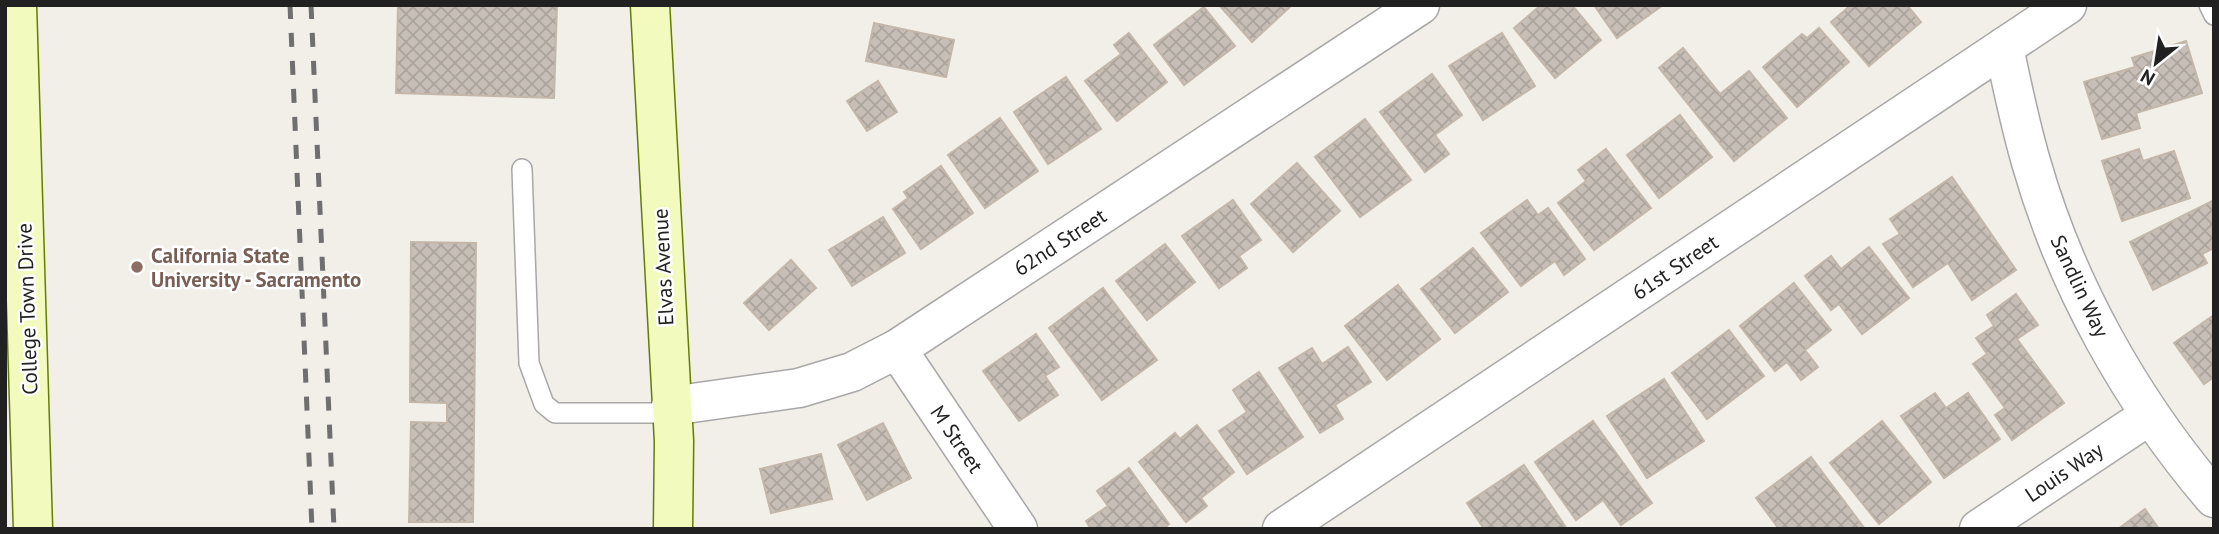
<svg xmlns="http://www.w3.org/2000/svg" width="2219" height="534" viewBox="0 0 2219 534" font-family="'PT Sans',sans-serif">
  <defs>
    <pattern id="building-cross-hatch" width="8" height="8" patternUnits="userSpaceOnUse" patternTransform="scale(1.75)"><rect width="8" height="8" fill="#c7bfb7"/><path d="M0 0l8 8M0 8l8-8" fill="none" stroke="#aba49d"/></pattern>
  </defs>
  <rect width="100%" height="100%" fill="#f2efe8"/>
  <g fill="url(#building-cross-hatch)" stroke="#c4b7aa" stroke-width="2">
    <path d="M398,5H557L554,98L396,93Z"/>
    <path d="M1219,5H1292L1252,42Z"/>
    <path d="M1541,5H1572L1601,40L1555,78L1514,28Z"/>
    <path d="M1594,5H1663L1617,38Z"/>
    <path d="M1851,5H1907L1921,22L1869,66L1831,22Z"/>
    <path d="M1204,7L1235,46L1184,85L1154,45Z"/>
    <path d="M874,23L954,40L946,77L866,61Z"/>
    <path d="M1819,28L1849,62L1797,107L1763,67L1802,34L1807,38Z"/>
    <path d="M1129,33L1167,82L1117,121L1085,81L1121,54L1114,45Z"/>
    <path d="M1502,33L1535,86L1483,120L1449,66Z"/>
    <path d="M2186,41L2202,93L2136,113L2140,128L2102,139L2084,82L2135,67L2132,58Z"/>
    <path d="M1683,48L1720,94L1749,71L1787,118L1734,161L1659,68Z"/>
    <path d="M1432,74L1462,115L1435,135L1449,154L1425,172L1380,112Z"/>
    <path d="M1066,77L1101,129L1048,164L1014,112Z"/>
    <path d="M878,81L897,112L867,131L847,101Z"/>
    <path d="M1680,115L1712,157L1659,198L1627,155Z"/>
    <path d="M1000,118L1038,171L985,208L948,155Z"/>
    <path d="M1365,119L1411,180L1360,217L1315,157Z"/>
    <path d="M1606,149L1651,208L1594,250L1558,203L1586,181L1578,170Z"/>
    <path d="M2139,149L2143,161L2174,151L2190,198L2122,221L2102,161Z"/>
    <path d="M1297,163L1340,211L1293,252L1251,204Z"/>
    <path d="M941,166L973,213L921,249L893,209L908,198L904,192Z"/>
    <path d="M1952,177L2016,270L1972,300L1948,263L1913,287L1883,244L1900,234L1890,219Z"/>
    <path d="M1233,200L1261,240L1239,256L1247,268L1219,288L1182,236Z"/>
    <path d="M1527,200L1538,215L1548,208L1585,259L1564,275L1555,261L1521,286L1481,233Z"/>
    <path d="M2214,200V248L2202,254L2207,263L2153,290L2130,242Z"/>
    <path d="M883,217L905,253L852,286L829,250Z"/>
    <path d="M411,242L476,243L473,522H409L411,422L447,423V403L410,402Z"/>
    <path d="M1165,244L1195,282L1147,320L1116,281Z"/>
    <path d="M1869,247L1909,298L1862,334L1839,304L1831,310L1805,276L1831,256L1841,269Z"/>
    <path d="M1473,248L1508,292L1455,333L1421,289Z"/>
    <path d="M791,260L816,288L769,330L744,303Z"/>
    <path d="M1794,283L1831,330L1805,350L1818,367L1801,380L1787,362L1775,371L1740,326Z"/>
    <path d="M1398,285L1440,339L1387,380L1345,326Z"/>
    <path d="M1103,288L1157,360L1102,400L1049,328Z"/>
    <path d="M2016,294L2038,325L2017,339L2064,403L2012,440L1995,415L2005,408L1973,364L1987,354L1976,338L1994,326L1987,315Z"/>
    <path d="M2214,315V377L2204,384L2174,343Z"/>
    <path d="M1729,330L1764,376L1707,419L1672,373Z"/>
    <path d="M1036,334L1059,367L1045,376L1058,395L1019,421L983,371Z"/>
    <path d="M1348,347L1371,382L1335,405L1343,419L1320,433L1279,368L1312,348L1322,364Z"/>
    <path d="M1259,372L1303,437L1247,474L1219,431L1247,412L1233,390Z"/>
    <path d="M1664,379L1704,441L1647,478L1607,416Z"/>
    <path d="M1935,393L1946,408L1968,393L2000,439L1944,478L1901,416Z"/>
    <path d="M1593,421L1652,503L1621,525L1603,500L1576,520L1535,462Z"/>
    <path d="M1882,421L1931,482L1879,524L1830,463Z"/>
    <path d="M883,423L911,478L867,500L838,445Z"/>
    <path d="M1197,425L1234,472L1201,498L1207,506L1186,522L1139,462L1175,433L1180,439Z"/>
    <path d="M821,454L832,499L771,513L760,469Z"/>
    <path d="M1811,457L1865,529H1779L1756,498Z"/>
    <path d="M1524,465L1567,529H1484L1467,503Z"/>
    <path d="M1129,468L1169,524L1163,529H1091L1086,521L1108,506L1097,491Z"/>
    <path d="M2145,509L2159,529H2118Z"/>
  </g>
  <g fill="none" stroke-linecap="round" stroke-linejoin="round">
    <g stroke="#a8a8a8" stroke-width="22">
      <g id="lane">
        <path d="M2209,5L2214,15"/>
        <path d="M522,169L529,363L544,404L555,413H671"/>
      </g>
    </g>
    <g stroke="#a8a8a8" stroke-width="41">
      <g id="street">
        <path d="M2004,47C2012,86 2020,124 2031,162C2066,285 2131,401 2214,498"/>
        <path d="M897,349L1018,529"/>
        <path d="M671,406L799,388L852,372L897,349L1420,5"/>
        <path d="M1282,529L2067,5"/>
        <path d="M1979,529L2150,415"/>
      </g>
    </g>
    <g stroke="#657d04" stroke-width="41">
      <g id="secondary">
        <path d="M17,5L33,529"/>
        <path d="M650,5L674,441L673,529"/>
      </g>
    </g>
    <use href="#lane" stroke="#fff" stroke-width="19"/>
    <use href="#street" stroke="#fff" stroke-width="38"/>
    <use href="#secondary" stroke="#f2fabd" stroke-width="38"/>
    <g stroke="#6f6f6f" stroke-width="5" stroke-dasharray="14 14" stroke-linecap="butt">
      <path d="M290,5L312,529"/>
      <path d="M311,5L334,529"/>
    </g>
  </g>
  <circle fill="#8d6e63" stroke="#fff" stroke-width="2.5" cx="137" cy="267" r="7"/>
  <g text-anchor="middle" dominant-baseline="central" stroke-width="5" stroke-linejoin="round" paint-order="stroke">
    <g font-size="21" fill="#212121" stroke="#fff">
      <text transform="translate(1060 242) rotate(-33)">62nd Street</text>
      <text transform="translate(663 267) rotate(-93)">Elvas Avenue</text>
      <text transform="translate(1675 267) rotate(-34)">61st Street</text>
      <text transform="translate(2080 286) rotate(65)">Sandlin Way</text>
      <text transform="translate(27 309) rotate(-92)">College Town Drive</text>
      <text transform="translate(957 439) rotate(56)">M Street</text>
      <text transform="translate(2064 472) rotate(-34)">Louis Way</text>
    </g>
    <g font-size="21" font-weight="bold" fill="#785e54" stroke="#fff" text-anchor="start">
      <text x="151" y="255">California State<tspan x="151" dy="24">University - Sacramento</tspan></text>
    </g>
  </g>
  <rect width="2219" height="534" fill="none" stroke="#212121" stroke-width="14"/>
  <g transform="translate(2156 63) rotate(210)" stroke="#ffffff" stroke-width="5" paint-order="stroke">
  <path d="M0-5L12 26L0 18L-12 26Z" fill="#212121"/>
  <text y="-10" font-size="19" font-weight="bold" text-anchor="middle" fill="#212121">N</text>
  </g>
</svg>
